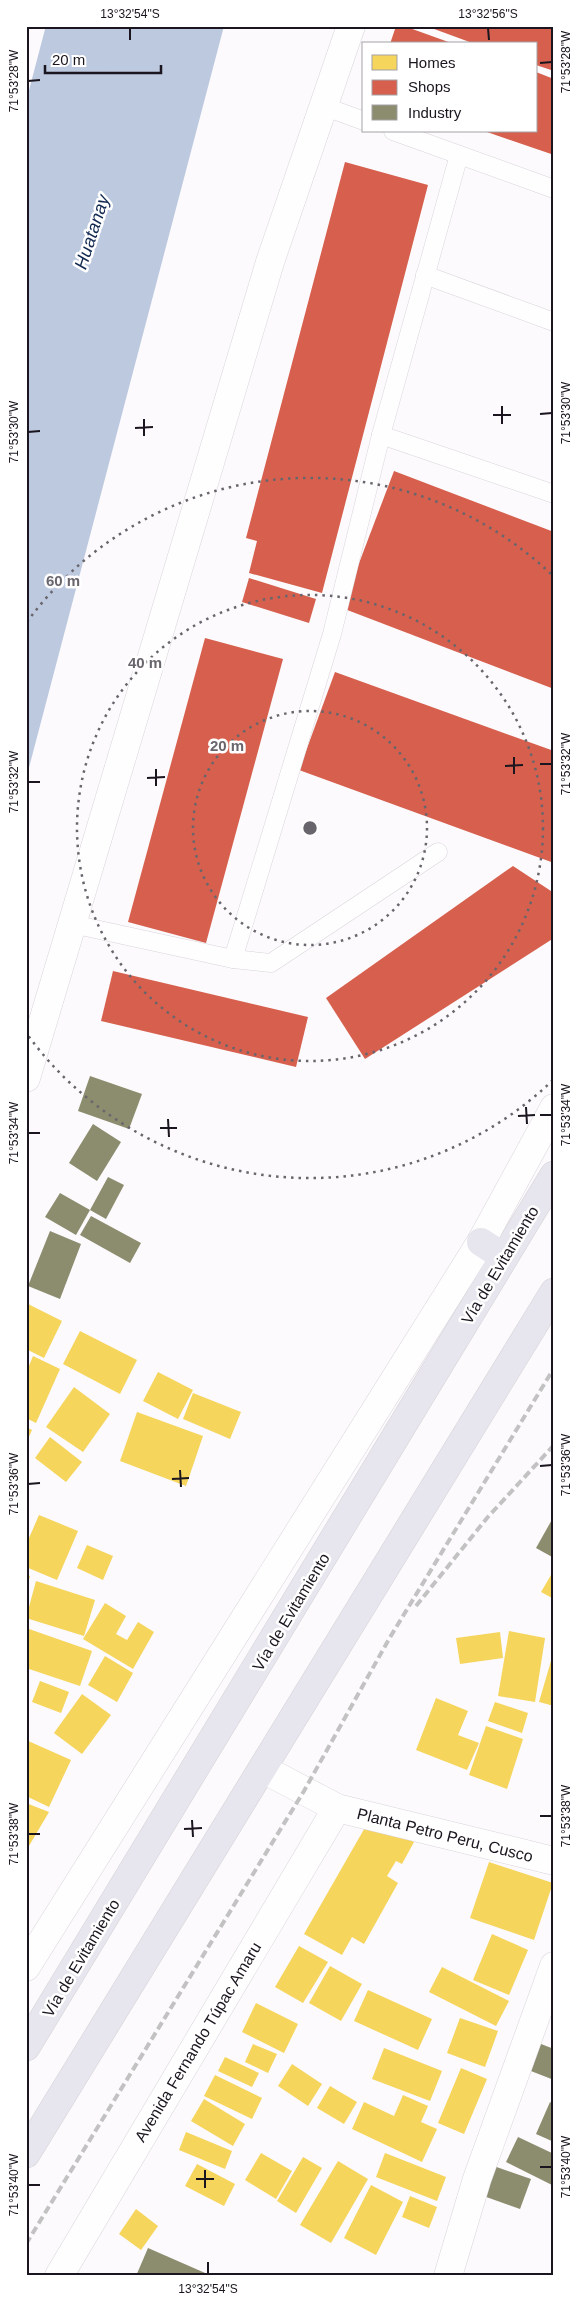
<svg xmlns="http://www.w3.org/2000/svg" width="580" height="2302" viewBox="0 0 580 2302" font-family="Helvetica,sans-serif">
  <rect width="100%" height="100%" fill="#fcfafd"/>
  <path fill="#bcc9df" d="M82,26H224L26,779V240Z"/>
  <g fill="#f6d55c">
    <path d="M26,1303L62,1321L44,1358L26,1349Z"/>
    <path d="M80,1331L137,1360L120,1394L63,1364Z"/>
    <path d="M33,1356L60,1369L36,1423L26,1418V1373Z"/>
    <path d="M158,1372L193,1390L178,1419L143,1401Z"/>
    <path d="M74,1387L110,1414L83,1452L46,1427Z"/>
    <path d="M193,1393L241,1412L230,1439L183,1419Z"/>
    <path d="M137,1412L203,1436L186,1486L120,1461Z"/>
    <path d="M26,1427L32,1430L26,1443Z"/>
    <path d="M50,1437L82,1462L66,1482L35,1458Z"/>
    <path d="M39,1515L78,1531L57,1580L26,1567V1545Z"/>
    <path d="M87,1545L113,1556L103,1580L77,1568Z"/>
    <path d="M554,1570V1599L541,1592Z"/>
    <path d="M26,1575L30,1576L27,1587H26Z"/>
    <path d="M36,1581L95,1600L84,1636L26,1618Z"/>
    <path d="M105,1603L126,1616L116,1634L127,1640L138,1622L154,1632L133,1669L83,1639Z"/>
    <path d="M29,1629L92,1651L80,1686L26,1668V1637Z"/>
    <path d="M509,1631L545,1638L535,1702L498,1696Z"/>
    <path d="M500,1632L503,1658L460,1664L456,1638Z"/>
    <path d="M553,1654H554V1706L539,1702Z"/>
    <path d="M105,1656L133,1673L117,1702L88,1685Z"/>
    <path d="M40,1681L69,1692L61,1713L32,1702Z"/>
    <path d="M82,1694L111,1715L82,1754L54,1733Z"/>
    <path d="M436,1698L468,1711L458,1735L479,1743L467,1770L416,1750Z"/>
    <path d="M495,1702L528,1713L522,1733L488,1721Z"/>
    <path d="M486,1726L523,1739L507,1789L469,1775Z"/>
    <path d="M26,1740L71,1760L49,1807L26,1796Z"/>
    <path d="M26,1803L49,1812L26,1851Z"/>
    <path d="M371,1817L414,1842L402,1864L396,1861L387,1876L398,1883L364,1944L352,1937L342,1955L304,1934Z"/>
    <path d="M489,1862L553,1883L534,1940L470,1918Z"/>
    <path d="M492,1934L528,1950L509,1995L473,1980Z"/>
    <path d="M299,1946L328,1962L303,2003L275,1987Z"/>
    <path d="M330,1966L362,1984L341,2021L309,2003Z"/>
    <path d="M442,1967L509,2001L496,2026L429,1992Z"/>
    <path d="M368,1990L432,2019L418,2050L354,2021Z"/>
    <path d="M256,2003L298,2024L284,2053L242,2032Z"/>
    <path d="M460,2018L498,2031L485,2067L447,2053Z"/>
    <path d="M253,2044L277,2054L268,2073L245,2062Z"/>
    <path d="M384,2048L442,2071L430,2101L372,2079Z"/>
    <path d="M225,2057L259,2073L252,2087L218,2071Z"/>
    <path d="M292,2064L322,2084L308,2106L278,2086Z"/>
    <path d="M461,2068L487,2079L464,2134L438,2123Z"/>
    <path d="M215,2075L262,2098L252,2119L204,2096Z"/>
    <path d="M330,2086L357,2102L344,2124L317,2108Z"/>
    <path d="M403,2095L428,2106L421,2122L437,2129L422,2162L352,2129L364,2102L394,2116Z"/>
    <path d="M204,2099L245,2124L233,2146L191,2121Z"/>
    <path d="M186,2132L232,2151L225,2169L179,2150Z"/>
    <path d="M261,2153L292,2171L276,2199L245,2180Z"/>
    <path d="M385,2153L446,2177L437,2201L376,2177Z"/>
    <path d="M303,2157L322,2168L296,2213L277,2201Z"/>
    <path d="M338,2161L368,2179L331,2243L300,2225Z"/>
    <path d="M197,2164L235,2184L224,2206L185,2186Z"/>
    <path d="M371,2185L403,2202L376,2255L344,2238Z"/>
    <path d="M410,2196L437,2207L429,2228L402,2217Z"/>
    <path d="M136,2209L158,2226L141,2250L119,2234Z"/>
  </g>
  <g fill="#d6604d">
    <path d="M396,26H404L454,44H390Z"/>
    <path d="M426,26H554V71L536,65V44H475Z"/>
    <path d="M536,72L554,79V155L487,132L536,131Z"/>
    <path d="M345,162L428,185L322,593L249,573L257,541L246,538Z"/>
    <path d="M394,471L554,532V689L342,608Z"/>
    <path d="M249,578L316,599L309,623L242,602Z"/>
    <path d="M205,638L283,659L206,943L128,922Z"/>
    <path d="M335,672L554,751V863L299,770Z"/>
    <path d="M513,866L554,893V938L365,1059L326,998Z"/>
    <path d="M113,971L308,1017L296,1067L101,1021Z"/>
  </g>
  <g fill="#8c8c6e">
    <path d="M90,1076L142,1094L129,1129L78,1111Z"/>
    <path d="M93,1124L121,1142L97,1181L69,1163Z"/>
    <path d="M108,1177L124,1185L106,1219L90,1210Z"/>
    <path d="M60,1193L90,1210L76,1235L45,1217Z"/>
    <path d="M91,1216L141,1243L130,1263L80,1235Z"/>
    <path d="M50,1231L81,1244L60,1299L28,1286Z"/>
    <path d="M554,1516V1558L536,1548Z"/>
    <path d="M528,2039L554,2049V2080L518,2066Z"/>
    <path d="M550,2102L554,2104V2142L536,2134Z"/>
    <path d="M518,2137L554,2154V2186L506,2162Z"/>
    <path d="M488,2164L531,2179L520,2209L478,2194Z"/>
    <path d="M148,2248L212,2276H136Z"/>
  </g>
  <g fill="none" stroke-linecap="round" stroke-linejoin="round">
    <path stroke="#bcc9df" stroke-width="70" d="M26,240L82,26"/>
    <g stroke="#d9d5db" stroke-width="19">
      <g id="service">
        <path d="M323,106L364,121"/>
        <path d="M393,131L554,189"/>
        <path d="M425,275L554,322"/>
        <path d="M381,435L554,494"/>
        <path d="M72,924L233,959L271,963L438,852"/>
        <path d="M233,959L332,634L381,435L459,155"/>
      </g>
    </g>
    <g stroke="#d9d5db" stroke-width="29">
      <g id="minor">
        <path d="M26,1078L270,262L351,26"/>
        <path d="M263,1769L337,1808L554,1861"/>
        <path d="M26,1967L481,1242L554,1108"/>
        <path d="M59,2276L337,1808"/>
        <path d="M448,2276L477,2179L554,1966"/>
      </g>
    </g>
    <g stroke="#d5d3d6" stroke-width="29">
      <g id="trunk">
        <path d="M481,1242L504,1257"/>
        <path d="M26,2047L554,1175"/>
        <path d="M26,2154L554,1292"/>
      </g>
    </g>
    <use href="#service" stroke="#fffeff" stroke-width="18"/>
    <use href="#minor" stroke="#fffeff" stroke-width="28"/>
    <use href="#trunk" stroke="#e7e5ed" stroke-width="28"/>
    <g stroke="#c3c2c3" stroke-width="4" stroke-dasharray="8 4" stroke-linecap="butt">
      <path d="M416,1606L487,1518L554,1445"/>
      <path d="M26,2244L304,1791L389,1639L554,1368"/>
    </g>
  </g>
  <path fill="none" stroke="#1a151e" stroke-width="2" d="M130,28V40M488,28L489,40M540,63L552,62M28,81L40,80M502,406V424M540,414L552,413M493,415H511M144,419V436M135,428L153,427M28,432L40,431M514,757V774M540,764H552M505,766L523,765M156,769V786M147,778L165,777M28,782H40M526,1107L527,1124M540,1115H552M518,1116L535,1115M168,1119L169,1137M160,1128H177M28,1133H40M540,1466L552,1465M180,1470L181,1487M172,1479L189,1478M28,1484L40,1483M540,1816H552M192,1820L193,1837M184,1829L202,1828M28,1834H40M540,2167H552M205,2170V2188M196,2179H214M28,2185H40M208,2262V2274"/>
  <g fill="none" stroke="#69656c" stroke-width="2.5" stroke-dasharray="2.5 5">
    <circle cx="310" cy="828" r="117"/>
    <circle cx="310" cy="828" r="233"/>
    <path d="M553 1080A350 350 0 0 1 27 1034M27 622A350 350 0 0 1 553 576"/>
  </g>
  <g text-anchor="middle" dominant-baseline="central" stroke-width="5" stroke-linejoin="round" paint-order="stroke">
    <g font-size="16" fill="#1a151e" stroke="#fff">
      <text transform="translate(500 1265) rotate(-59)">Vía de Evitamiento</text>
      <text transform="translate(291 1612) rotate(-59)">Vía de Evitamiento</text>
      <text transform="translate(445 1835) rotate(14)">Planta Petro Peru, Cusco</text>
      <text transform="translate(81 1958) rotate(-59)">Vía de Evitamiento</text>
      <text transform="translate(198 2042) rotate(-59)">Avenida Fernando Túpac Amaru</text>
    </g>
    <g font-size="18" font-style="italic" fill="#122a51" stroke="#fff">
      <text transform="translate(92 232) rotate(-72)">Huatanay</text>
    </g>
  </g>
  <circle cx="310" cy="828" r="8" fill="#69656c" stroke="#fff" stroke-width="2.5"/>
  <g font-size="15" text-anchor="middle" font-weight="bold" fill="#69656c" stroke="#fff" stroke-width="5" stroke-linejoin="round" paint-order="stroke">
    <text x="63" y="586">60 m</text>
    <text x="145" y="668">40 m</text>
    <text x="227" y="751">20 m</text>
  </g>
  <rect width="580" height="2302" fill="none" stroke="#ffffff" stroke-width="55"/>
  <rect x="362" y="42" width="175" height="90" fill="#ffffff" stroke="#a3a1a5"/>
  <rect x="372" y="55" width="25" height="15" fill="#f6d55c" stroke="#a3a1a5"/>
  <text x="408" y="68" font-size="15" fill="#1a151e">Homes</text>
  <rect x="372" y="80" width="25" height="15" fill="#d6604d" stroke="#a3a1a5"/>
  <text x="408" y="92" font-size="15" fill="#1a151e">Shops</text>
  <rect x="372" y="105" width="25" height="15" fill="#8c8c6e" stroke="#a3a1a5"/>
  <text x="408" y="118" font-size="15" fill="#1a151e">Industry</text>
  <path d="M45 65v8h116v-8" fill="none" stroke="#1a151e" stroke-width="2.5"/>
  <text x="52" y="65" font-size="15" fill="#1a151e" stroke="#ffffff" stroke-width="4" paint-order="stroke">20 m</text>
  <rect x="28" y="28" width="524" height="2246" fill="none" stroke="#1a151e" stroke-width="2"/>
  <g font-size="12" text-anchor="middle" fill="#1a151e">
    <text x="130" y="18">13°32'54"S</text>
    <text x="488" y="18">13°32'56"S</text>
    <text transform="translate(566 62) rotate(-90)" y="4">71°53'28"W</text>
    <text transform="translate(14 81) rotate(-90)" y="4">71°53'28"W</text>
    <text transform="translate(566 413) rotate(-90)" y="4">71°53'30"W</text>
    <text transform="translate(14 432) rotate(-90)" y="4">71°53'30"W</text>
    <text transform="translate(566 764) rotate(-90)" y="4">71°53'32"W</text>
    <text transform="translate(14 782) rotate(-90)" y="4">71°53'32"W</text>
    <text transform="translate(566 1115) rotate(-90)" y="4">71°53'34"W</text>
    <text transform="translate(14 1133) rotate(-90)" y="4">71°53'34"W</text>
    <text transform="translate(566 1465) rotate(-90)" y="4">71°53'36"W</text>
    <text transform="translate(14 1484) rotate(-90)" y="4">71°53'36"W</text>
    <text transform="translate(566 1816) rotate(-90)" y="4">71°53'38"W</text>
    <text transform="translate(14 1834) rotate(-90)" y="4">71°53'38"W</text>
    <text transform="translate(566 2167) rotate(-90)" y="4">71°53'40"W</text>
    <text transform="translate(14 2185) rotate(-90)" y="4">71°53'40"W</text>
    <text x="208" y="2293">13°32'54"S</text>
  </g>
</svg>
